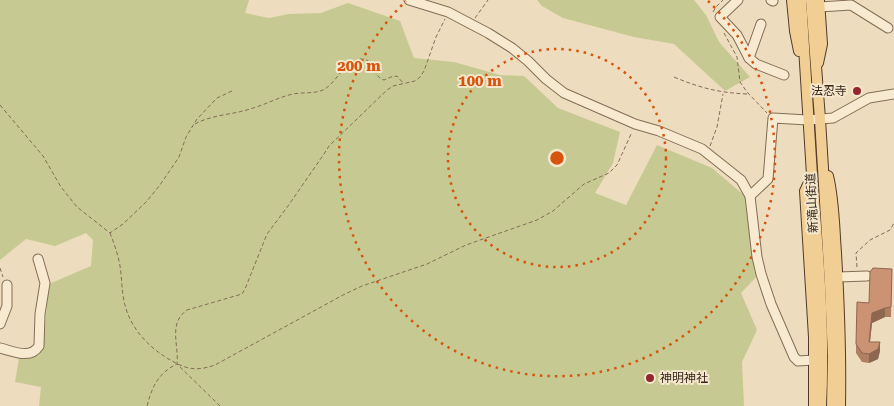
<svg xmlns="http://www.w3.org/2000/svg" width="894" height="406" viewBox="0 0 894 406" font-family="'Roboto Serif','Noto Sans JP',serif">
  <rect width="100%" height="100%" fill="#eddcbd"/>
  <g fill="#c6ca92">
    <path d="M0,0H249L245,13L269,18L289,14L321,13L348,3L400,21L414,58L454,62L500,75L524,76L558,108L620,132L613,163L595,193L626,205L657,145L712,168L745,196L757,276L741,293L757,330L742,362L744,406H39L41,387L15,382L19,358L43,346L49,284L91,266L93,240L86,233L55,246L26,239L0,260Z"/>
    <path d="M537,0H694L706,15L719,42L750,77L725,91L674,44L634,37L563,18L542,6Z"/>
  </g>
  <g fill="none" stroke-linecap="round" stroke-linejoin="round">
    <g stroke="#846d56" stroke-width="11">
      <g id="minor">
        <path d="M409,0L448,12L488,33L512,48L528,61L546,79L564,93L635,124L659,131L702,149L741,180L750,196L757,257L761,274L771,304L794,357L798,361L814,360"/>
        <path d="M738,0L720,17L737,35L749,58"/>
        <path d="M771,0L773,1"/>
        <path d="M819,7L851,5L888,28"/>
        <path d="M761,24L749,58L756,64L784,75"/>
        <path d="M750,196L768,179L773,118L808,120L833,118L869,98L894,94"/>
        <path d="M838,277L867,276"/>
        <path d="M0,324L7,306V285"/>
        <path d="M0,348C13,351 30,360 39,346L40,314L45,283L38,259"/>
      </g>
    </g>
    <g stroke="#523b2b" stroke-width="12">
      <g id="major">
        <path d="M792,0L795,31L799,51"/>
        <path d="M801,0C805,58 808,116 812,175C818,252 825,328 821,406"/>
        <path d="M811,0L820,119L830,284L833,357L832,406"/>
        <path d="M818,63L822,44L819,0"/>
        <path d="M812,176L805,191L814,337V406"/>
        <path d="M828,176C834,201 834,227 836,253C839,304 841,355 840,406"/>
      </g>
    </g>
    <g stroke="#846d56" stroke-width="1" stroke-dasharray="4 2.5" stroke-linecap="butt">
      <path d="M713,12L716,7L723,0"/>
      <path d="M475,18L488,0"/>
      <path d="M724,33L737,57L740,82L747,92L767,113"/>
      <path d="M674,77C700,88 720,93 748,94"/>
      <path d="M0,105L43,156L61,187L77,207L110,233L123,224L146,202L160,185L179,157L186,137L197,119L217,98L234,90"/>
      <path d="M195,124C213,114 234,115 253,108C267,104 279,97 293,94C303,92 314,94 323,90C337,83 344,60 361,59C376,59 371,76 384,80L391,77L397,76L403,83"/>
      <path d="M710,146L717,127L723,94"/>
      <path d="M110,233C115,246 120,260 121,274C122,283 122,292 124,301C129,326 146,345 167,358C185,369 195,372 215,365L343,295L362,286L427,264L466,245L537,220L553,211L584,184L609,173L617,165L632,132"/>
      <path d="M857,267L856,253L870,240L890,230L894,223"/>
      <path d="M0,268L3,277"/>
      <path d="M147,406C152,387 158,373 177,364"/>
      <path d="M220,406L177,364C179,345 168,323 187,310L242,294L245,289L267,234L288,206L324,154L329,146L387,90L393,86L415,81L420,77L424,71L436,37L445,19"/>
    </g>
    <use href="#minor" stroke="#f8ead0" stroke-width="9"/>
    <use href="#major" stroke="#f1cf94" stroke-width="10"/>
  </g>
  <path fill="#af7e63" d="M892,278L891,317H885L872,323L870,342L880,351L878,359L869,363L862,362L856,353V344L869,303Z"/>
  <g fill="#8e6750">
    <path d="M885,308V317L872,323L869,351L872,313Z"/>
    <path d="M880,342V351L878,359L869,363V354Z"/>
  </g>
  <path fill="#cb9373" stroke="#8e6750" d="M873,268L892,269L891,307L885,308L872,313L869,342H880L878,349L869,354L862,353L856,344L857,302L869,303L870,272Z"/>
  <g fill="none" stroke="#d6540e" stroke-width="2.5" stroke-dasharray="2.5 5">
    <circle cx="557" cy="158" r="109"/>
    <path d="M708 1A218 218 0 1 1 406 1"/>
  </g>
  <g fill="#92272e" stroke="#f4e7cc" stroke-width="2">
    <circle cx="857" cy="91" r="5"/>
    <circle cx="650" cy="378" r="5"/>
  </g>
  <g text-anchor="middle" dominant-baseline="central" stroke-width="4" stroke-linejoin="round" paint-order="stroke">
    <g font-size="12" fill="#34261b" stroke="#f4e7cc" text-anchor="end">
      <text x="847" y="91">法忍寺</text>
      <text x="660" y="378" text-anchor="start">神明神社</text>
    </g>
    <g font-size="12" fill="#34261b" stroke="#f4e7cc">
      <text transform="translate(812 203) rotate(-93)">新滝山街道</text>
    </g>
  </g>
  <circle cx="557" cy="158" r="8" fill="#d6540e" stroke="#f4e7cc" stroke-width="2.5"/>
  <g font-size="15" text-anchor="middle" font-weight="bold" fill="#d6540e" stroke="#f4e7cc" stroke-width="4" stroke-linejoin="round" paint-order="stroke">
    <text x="359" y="71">200 m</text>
    <text x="480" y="86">100 m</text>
  </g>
</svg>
